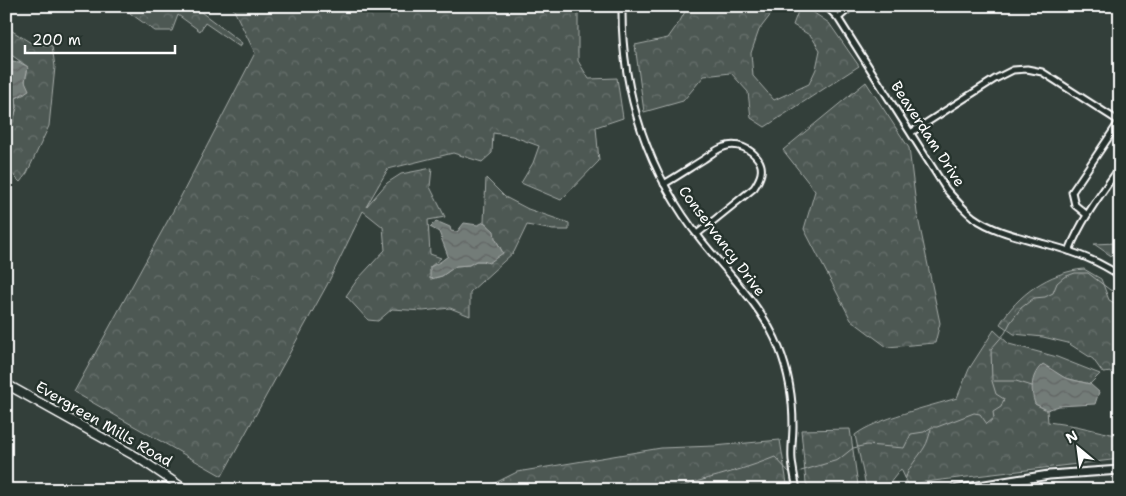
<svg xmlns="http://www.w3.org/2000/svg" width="1126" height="496" viewBox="0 0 1126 496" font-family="'Shantell Sans',sans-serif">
  <defs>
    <pattern id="forest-crowns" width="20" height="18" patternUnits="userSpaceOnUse" patternTransform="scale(1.25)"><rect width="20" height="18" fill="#4d5853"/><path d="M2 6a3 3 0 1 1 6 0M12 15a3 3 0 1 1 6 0" fill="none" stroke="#68716d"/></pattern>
    <pattern id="water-waves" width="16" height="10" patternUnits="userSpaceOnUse" patternTransform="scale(1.25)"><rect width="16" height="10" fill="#737b78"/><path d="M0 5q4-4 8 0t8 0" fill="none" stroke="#606462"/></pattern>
  </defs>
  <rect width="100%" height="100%" fill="#333f3a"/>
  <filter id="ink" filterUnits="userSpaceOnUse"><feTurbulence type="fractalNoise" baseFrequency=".02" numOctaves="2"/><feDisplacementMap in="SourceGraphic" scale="10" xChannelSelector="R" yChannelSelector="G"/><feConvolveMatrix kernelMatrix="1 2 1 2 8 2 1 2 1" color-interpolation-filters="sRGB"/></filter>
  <g filter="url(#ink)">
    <g fill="url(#forest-crowns)" stroke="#a6aca9">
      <path d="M120,6H193L242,43L240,47L205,23L200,31L178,15L172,31H155Z"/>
      <path d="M232,6H578V61L589,79L617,78L623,118L596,127L599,161L561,200L521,183L533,163L539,146L512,136L493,133L492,153L482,162L453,153L388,169L366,207L387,183L401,174L432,168L430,187L445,217L428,220L430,254L441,258L430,267L431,279L442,276L456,266L469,265L476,261H483L503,253L488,225L484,222L486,178L505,197L528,209L569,223V230H553L527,225L514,252L470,292V316L450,308L423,311L392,309L378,321L368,320L346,296L357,280L385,250L383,227L363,211L327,285L222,476L74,392L178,202L255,53Z"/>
      <path d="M688,6H775V9L759,30L751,53L753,76L774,100L809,84L816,69L820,50L811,36L793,25L800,6H804L829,23L859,66L765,127L751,118L748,92L731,73L704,76L683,101L644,112L635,45L668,38L680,21Z"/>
      <path d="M6,27L31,43L52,46L55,67L49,126L27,173L20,182C5,168 6,160 6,141L8,140L17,107L16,98L25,94V81L28,67L6,51Z"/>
      <path d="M866,82L909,148L917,213L940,323L935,343L887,347L851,320L804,229L815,191L783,150Z"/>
      <path d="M1120,239V262L1094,244L1116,243Z"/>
      <path d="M1084,269L1101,279L1109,300L1120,306V371L1103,373L1093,359L1068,343L1043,337L1014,334L1000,324C1017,295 1049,272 1084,269Z"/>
      <path d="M994,330L1009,344L1057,357L1100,374L1090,384L1065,378L1056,373L1035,404L1047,410L1048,422L1076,426L1120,436V459L908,484L901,469L889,484L866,486L855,435C875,419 931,406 957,398L969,369Z"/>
      <path d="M850,429L858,485L811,490L806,483L801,430Z"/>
      <path d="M780,440L788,490H481L517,472L661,448L714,446Z"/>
    </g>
    <g fill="url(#water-waves)" stroke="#abb0ae">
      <path d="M6,60L19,62L28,67L25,81L29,90L16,98L17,107L8,141H6Z"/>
      <path d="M436,221L450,227L451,231L457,232L464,223L478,225L484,222L494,231L495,238L503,253L489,263L483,261H476L469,265L456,266L442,276L430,279V267L440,262L448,256L439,232L430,227Z"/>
      <path d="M1043,364L1065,378L1090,384L1099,392L1095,404L1059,406L1047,410L1035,404C1030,389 1031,374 1043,364Z"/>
    </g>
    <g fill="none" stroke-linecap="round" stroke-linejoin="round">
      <g stroke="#abb0ae" stroke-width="1">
        <path d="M994,381H1016L1032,386"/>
        <path d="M801,471L838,460L853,448L867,445L904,448L911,434L924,432L932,427H937L974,413L980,414L987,424L994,418L993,412L1001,407L1004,399L996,394L992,381L991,349L1005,333L1010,323L1021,308L1034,298L1045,297L1053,293L1057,283L1064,277L1075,273H1088L1110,290L1120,293"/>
        <path d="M905,488C903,472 916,461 924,448C928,442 929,436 931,429"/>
        <path d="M669,490C680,488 689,484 699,481C725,474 750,467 775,457L790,473"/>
      </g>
      <g stroke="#fff" stroke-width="9">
        <g id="minor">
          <path d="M622,6C621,92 648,174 702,241C729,275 763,307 779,348C789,373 793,399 793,426C793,437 791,449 792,460C793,470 795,480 797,490"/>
          <path d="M826,6L838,18L946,189C954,198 963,209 973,217C994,232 1021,237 1045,244C1072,251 1098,260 1120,276"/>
          <path d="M838,18L852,6"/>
          <path d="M912,132L995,79L1013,70L1027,69L1042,72L1120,122"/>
          <path d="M664,184C678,176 691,167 704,159C710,155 717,149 724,147C737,142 751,149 758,159C765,169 760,179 754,188L697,234"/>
          <path d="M1087,215L1075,205L1072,192L1119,122"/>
          <path d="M1069,251C1081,220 1101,194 1120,167"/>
        </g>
      </g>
      <g stroke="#fff" stroke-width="11">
        <path id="secondary" d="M953,490L1049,475L1120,470"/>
      </g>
      <g stroke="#fff" stroke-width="11">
        <path id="primary" d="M6,384L137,457L186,490"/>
      </g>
      <use href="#minor" stroke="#26332d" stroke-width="5"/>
      <use href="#secondary" stroke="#26332d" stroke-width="7"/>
      <use href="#primary" stroke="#26332d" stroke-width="8"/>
    </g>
  </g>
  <g text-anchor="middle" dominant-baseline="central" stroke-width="5" stroke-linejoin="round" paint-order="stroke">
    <g font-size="15" fill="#fff" stroke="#26332d">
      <text transform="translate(928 134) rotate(57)">Beaverdam Drive</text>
      <text transform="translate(722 241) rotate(53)">Conservancy Drive</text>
      <text transform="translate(104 424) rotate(30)">Evergreen Mills Road</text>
    </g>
  </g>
  <rect width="1126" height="496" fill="none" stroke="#26332d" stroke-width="25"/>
  <rect x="12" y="12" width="1101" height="471" fill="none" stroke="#fff" stroke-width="2" filter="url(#ink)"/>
  <g transform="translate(1078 448) rotate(331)" stroke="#26332d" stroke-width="4" paint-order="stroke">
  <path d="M0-4L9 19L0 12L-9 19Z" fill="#ffffff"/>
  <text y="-8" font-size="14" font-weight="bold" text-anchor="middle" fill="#ffffff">N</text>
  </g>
  <path d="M25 45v8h150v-8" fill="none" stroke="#ffffff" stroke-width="2.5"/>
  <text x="32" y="45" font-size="15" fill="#ffffff" stroke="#26332d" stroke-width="4" paint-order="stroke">200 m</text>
</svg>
